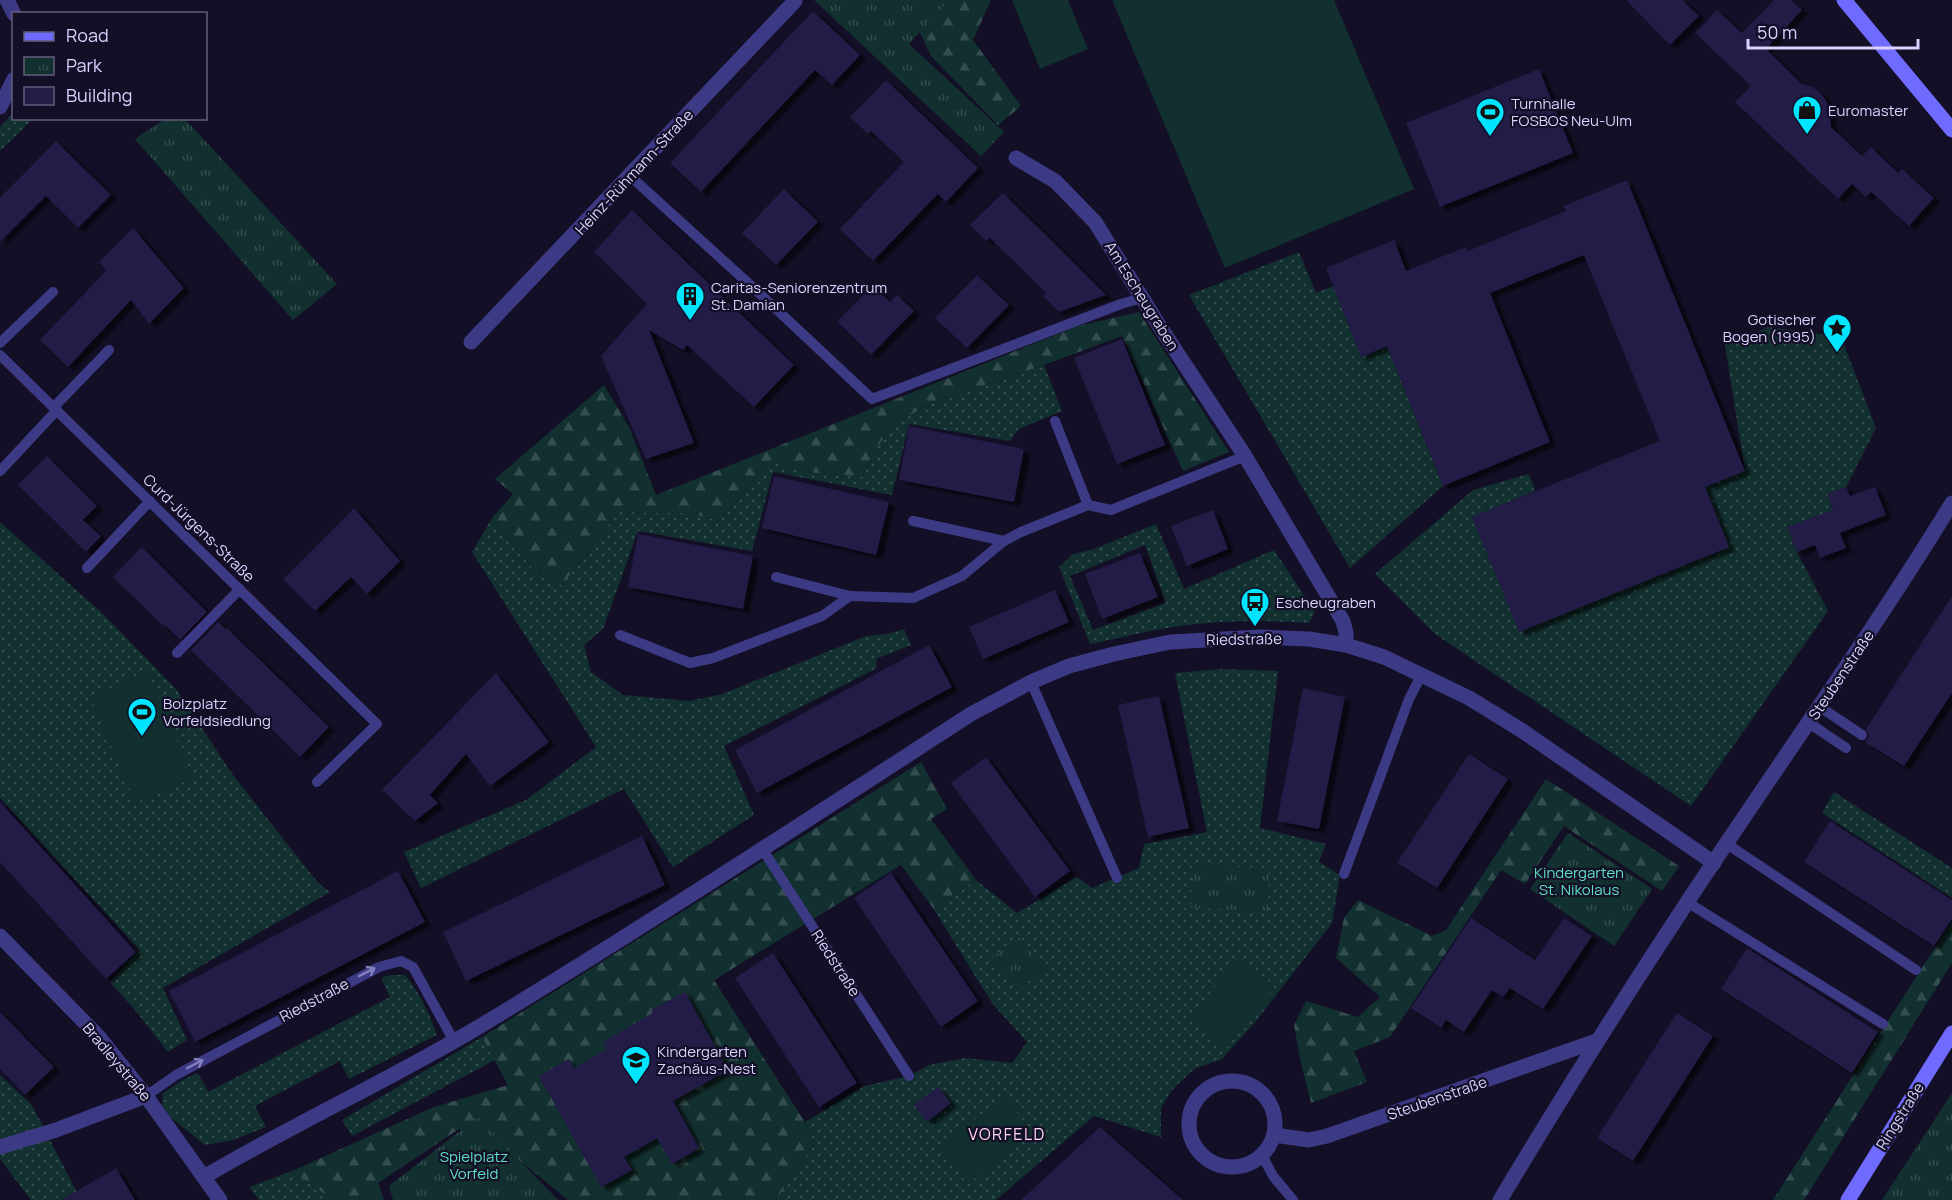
<svg xmlns="http://www.w3.org/2000/svg" width="1952" height="1200" viewBox="0 0 1952 1200" font-family="Manrope,sans-serif">
  <defs>
    <pattern id="grass-dots" width="8" height="8" patternUnits="userSpaceOnUse" patternTransform="scale(1.5)"><rect width="8" height="8" fill="#12302f"/><path d="M2 2h.1M6 6h.1" fill="none" stroke="#344d4e" stroke-width="1.8" stroke-linecap="round"/></pattern>
    <pattern id="forest-firs" width="22" height="20" patternUnits="userSpaceOnUse" patternTransform="scale(1.5)"><rect width="22" height="20" fill="#12302f"/><path d="M5 1l3.5 6h-7zM16 11l3.5 6h-7z" fill="#344d4e"/></pattern>
    <pattern id="park-tufts" width="24" height="20" patternUnits="userSpaceOnUse" patternTransform="scale(1.5)"><rect width="24" height="20" fill="#12302f"/><path d="M3 7l-1-3M5 7V3M7 7l1-3M15 17l-1-3M17 17v-4M19 17l1-3" fill="none" stroke="#344d4e"/></pattern>
    <filter id="shadow"><feDropShadow dx="6" dy="4" stdDeviation="1.5" flood-color="#0009"/></filter>
  </defs>
  <rect width="100%" height="100%" fill="#130f26"/>
  <g fill="url(#grass-dots)" fill-rule="evenodd">
    <path d="M13,113L14,118L33,119L0,151V127Z"/>
    <path d="M1299,252L1316,293L1333,286L1361,356L1387,346L1443,486L1350,568L1189,295Z"/>
    <path d="M1769,327L1841,337L1876,428L1846,487L1828,494L1835,520L1788,527L1797,552L1828,611L1691,806L1435,634L1375,574L1473,490L1529,474L1535,491L1473,517L1729,547L1705,487L1745,471L1725,345Z"/>
    <path d="M1044,365L1062,411L1019,429L1010,441L909,424L892,495L773,472L752,551L638,531L603,629L584,645L591,672L623,695L690,701L722,694L866,636L888,634L904,629L911,645L876,659L877,668L724,746L754,815L673,867L624,789L421,888L404,852L526,800L596,747L472,552L492,518L536,573L562,585L619,512L690,513L719,521L769,462L807,472L862,477L870,459L891,426L929,404Z"/>
    <path d="M0,522L103,614L176,689L233,775L318,883L330,892L163,988L187,1040L168,1052L135,1010L110,982L140,950L0,798Z"/>
    <path d="M1156,524L1184,589L1274,550L1315,612L1309,623C1266,620 1223,620 1180,626C1150,630 1120,638 1090,644L1059,567L1073,554L1094,549ZM1145,545L1166,603L1093,630L1070,576Z"/>
    <path d="M1220,669L1278,671L1260,828L1326,844L1319,862L1340,875L1332,923L1256,1021L1222,1059L1194,1069L1172,1090L1161,1108V1137L1094,1116L996,1200H776L815,1143L805,1122L864,1086L909,1076L929,1065L965,1058L1012,1063L1027,1042L992,1003L933,908L976,880L1017,913L1077,877L1092,888L1139,868L1144,844L1207,832L1175,673Z"/>
    <path d="M1834,792L1952,868V898L1822,813Z"/>
    <path d="M391,975H405C420,993 429,1013 437,1035L349,1079L340,1061L255,1106L266,1127L233,1140L205,1145L170,1117L162,1105L163,1093L184,1079L198,1073L208,1092L390,997L381,978Z"/>
    <path d="M482,1037L495,1060L352,1136L342,1120Z"/>
    <path d="M0,1075L32,1105L81,1200H31L0,1159Z"/>
    <path d="M292,1171L333,1200H259L249,1187Z"/>
  </g>
  <g fill="url(#forest-firs)">
    <path d="M920,0H991L973,40L1021,106L998,125L931,56L909,9Z"/>
    <path d="M1139,312L1229,452L1183,471L1122,336L1044,365L929,404L891,426L870,459L862,477L807,472L769,462L719,521L690,513L619,512L562,585L536,573L492,518L513,494L495,479L604,385L629,427L656,495L1078,326Z"/>
    <path d="M921,762L947,809L931,819L976,880L933,908L901,865L714,980L806,1124L815,1143L776,1200H568L512,1154L459,1129L378,1183L384,1200H333L292,1171L434,1107L508,1085L482,1037Z"/>
    <path d="M1546,779L1679,866L1662,891L1564,826L1525,884L1501,870L1390,1037L1354,1051L1367,1082L1311,1103L1301,1063L1294,1025L1306,1001L1358,1017L1380,997L1336,958L1344,918L1358,900L1432,936L1446,930Z"/>
    <path d="M1952,921V963L1804,1200H1773Z"/>
  </g>
  <g fill="url(#park-tufts)">
    <path d="M814,0H949L909,44L1004,132L981,156Z"/>
    <path d="M165,119H185L337,284L293,320L135,139Z"/>
    <path d="M1568,833L1652,889L1614,946L1530,889Z"/>
    <path d="M1192,865L1269,868L1268,911L1191,908Z"/>
    <path d="M1020,937L1045,972L1017,992L992,957Z"/>
    <path d="M1952,1093V1200H1882Z"/>
    <path d="M478,1117L558,1200H393L389,1186Z"/>
  </g>
  <g fill="#12302f">
    <path d="M1012,0H1068L1088,49L1040,69Z"/>
    <path d="M1112,0H1334L1414,189L1225,268Z"/>
    <path d="M148,672L193,778L135,803L90,697Z"/>
    <path d="M1238,957L1275,986L1226,1048L1190,1019Z"/>
    <path d="M1004,1096L1033,1133L968,1184L939,1148Z"/>
  </g>
  <g fill="#241b47" filter="url(#shadow)">
    <path d="M1626,0H1682L1699,16L1670,45Z"/>
    <path d="M1774,0H1791L1802,10L1766,49L1802,84L1813,87L1821,93L1829,106L1831,127L1862,156L1871,147L1898,173L1902,169L1934,198L1909,226L1871,192L1866,197L1852,184L1838,199L1735,102L1751,86L1695,33L1717,10L1742,33Z"/>
    <path d="M813,11L860,55L832,85L815,70L701,192L670,163Z"/>
    <path d="M1539,69L1573,153L1440,207L1406,123Z"/>
    <path d="M886,80L978,168L946,202L938,194L873,261L840,229L904,162L871,131L868,134L850,117Z"/>
    <path d="M56,141L111,195L78,228L46,196L0,242V198Z"/>
    <path d="M1627,180L1745,471L1705,487L1729,547L1519,632L1472,517L1660,441L1584,255L1490,293L1550,442L1443,486L1387,346L1361,357L1326,268L1394,240L1406,271L1466,247L1468,251L1566,211L1564,206Z"/>
    <path d="M784,189L818,222L776,265L742,233Z"/>
    <path d="M1003,193L1057,246L1106,295L1059,312L1043,296L1046,293L990,238L986,241L970,225Z"/>
    <path d="M632,210L794,365L754,407L687,345L683,350L649,330L694,443L646,459L601,356L647,304L594,252Z"/>
    <path d="M133,228L184,288L149,324L131,300L68,367L40,340L106,271L99,262Z"/>
    <path d="M977,275L1009,305L967,348L935,318Z"/>
    <path d="M873,285L890,302L897,295L914,311L871,355L837,321Z"/>
    <path d="M1122,339L1165,445L1117,464L1074,358Z"/>
    <path d="M909,426L1024,449L1014,502L899,480Z"/>
    <path d="M47,456L97,506L83,520L101,536L86,552L18,485Z"/>
    <path d="M774,476L889,502L876,555L762,528Z"/>
    <path d="M1846,487L1850,496L1875,487L1886,515L1840,533L1846,548L1820,558L1815,545L1797,552L1787,527L1833,510L1827,494Z"/>
    <path d="M354,508L400,561L367,594L351,577L315,611L283,579Z"/>
    <path d="M1213,510L1228,549L1187,566L1171,526Z"/>
    <path d="M638,534L753,556L743,609L628,587Z"/>
    <path d="M142,547L207,612L180,640L165,625L164,627L113,577Z"/>
    <path d="M1140,553L1158,597L1102,619L1085,574Z"/>
    <path d="M1055,590L1069,622L983,659L969,627Z"/>
    <path d="M1952,596V693L1904,766L1865,742L1869,736L1866,729Z"/>
    <path d="M218,622L225,629L227,628L329,727L300,757L191,650Z"/>
    <path d="M929,645L952,687L757,793L735,750Z"/>
    <path d="M496,673L549,742L490,786L466,754L430,795L438,803L415,821L382,790Z"/>
    <path d="M1303,688L1345,697L1319,829L1277,821Z"/>
    <path d="M1159,696L1189,828L1148,837L1118,705Z"/>
    <path d="M1469,754L1508,779L1437,888L1397,863Z"/>
    <path d="M986,757L1070,871L1035,897L951,783Z"/>
    <path d="M0,802L136,952L106,979L0,862Z"/>
    <path d="M1830,821L1952,900V919L1934,946L1804,862Z"/>
    <path d="M642,836L665,885L466,981L443,932Z"/>
    <path d="M398,871L425,922L195,1042L169,991Z"/>
    <path d="M891,873L978,1001L941,1027L854,898Z"/>
    <path d="M1471,918L1535,960L1564,918L1592,936L1543,1009L1510,988L1503,997L1492,990L1464,1032L1446,1020L1441,1028L1411,1008Z"/>
    <path d="M1747,948L1878,1032L1852,1073L1721,989Z"/>
    <path d="M773,953L857,1083L819,1107L735,978Z"/>
    <path d="M685,992L728,1070L673,1101L699,1148L672,1164L657,1138L624,1157L632,1170L601,1187L539,1076L569,1059L574,1068L607,1049L603,1042L653,1013L651,1010Z"/>
    <path d="M0,1012L54,1067L25,1095L0,1069Z"/>
    <path d="M1677,1013L1713,1036L1633,1161L1597,1138Z"/>
    <path d="M938,1087L951,1103L927,1122L914,1105Z"/>
    <path d="M1100,1127L1183,1200H1021Z"/>
    <path d="M116,1168L135,1200H61Z"/>
  </g>
  <g fill="none" stroke-linecap="round" stroke-linejoin="round">
    <g stroke="#3d3a85" stroke-width="10">
      <path d="M629,175L758,292L872,399L1121,304L1142,298"/>
      <path d="M0,343L53,292"/>
      <path d="M0,355L377,724L317,782"/>
      <path d="M54,407L109,350"/>
      <path d="M1055,421L1088,505"/>
      <path d="M0,471L57,410"/>
      <path d="M913,521L1004,541"/>
      <path d="M87,568L150,501"/>
      <path d="M776,577L850,596"/>
      <path d="M620,635L690,663L713,658L822,616L850,596L913,598L962,576L1004,541L1021,532L1088,505L1111,510L1245,456"/>
      <path d="M177,653L240,589"/>
      <path d="M1031,682L1117,878"/>
      <path d="M1820,707L1862,735"/>
      <path d="M1809,723L1846,748"/>
      <path d="M1727,844L1916,970"/>
      <path d="M763,850L909,1076"/>
      <path d="M1344,874L1409,699L1422,674"/>
      <path d="M1687,902L1883,1024"/>
      <path d="M146,1096L176,1075L379,967L401,961L413,967L454,1041"/>
      <path d="M1262,1155L1273,1176L1293,1200"/>
    </g>
    <g stroke="#3d3a85" stroke-width="15">
      <path d="M7,0L14,14"/>
      <path d="M0,107L14,79"/>
      <path d="M1016,158L1055,181L1095,222L1162,330L1245,456L1343,621L1346,633V645"/>
      <path d="M471,342L795,1"/>
      <path d="M0,936L98,1036L146,1096L220,1200"/>
      <circle cx="1232" cy="1124" r="43"/>
      <path d="M1274,1135L1309,1140L1327,1136L1596,1041"/>
      <path d="M0,1147L56,1130L146,1096"/>
      <path d="M204,1177C295,1123 392,1079 482,1025C647,925 809,819 971,714L1031,682L1069,666L1114,654L1170,642L1260,637L1309,639L1346,645L1384,657L1469,698L1521,730L1714,863"/>
      <path d="M1500,1200C1560,1100 1622,1001 1686,904C1774,770 1868,640 1952,503"/>
    </g>
    <g stroke="#6f6bff" stroke-width="15">
      <path d="M1844,0L1952,130"/>
      <path d="M1848,1200L1952,1033"/>
    </g>
  </g>
  <defs><path id="oneway-shaft" d="M-6 0H5M1.5-3L5.5 0L1.5 3" fill="none" stroke-width="1.6" stroke-linecap="round" stroke-linejoin="round" transform="scale(1.5)"/></defs>
  <g stroke="#837fbc">
    <use href="#oneway-shaft" transform="translate(367 972) rotate(-27)"/>
    <use href="#oneway-shaft" transform="translate(195 1064) rotate(-28)"/>
  </g>
  <defs>
    <g id="shop-pin" transform="scale(1.5)"><path d="M0 17L-7.5 6A9.5 9.5 0 1 1 7.5 6Z" fill="#00e5ff" stroke="#130f26"/><path d="M-5-2.5h2.3a2.7 3.5 0 0 1 5.4 0H5L5.5 6h-11ZM-1.5-2.5h3a1.5 2.3 0 0 0-3 0Z" fill="#111"/></g>
    <g id="stadium-pin" transform="scale(1.5)"><path d="M0 17L-7.5 6A9.5 9.5 0 1 1 7.5 6Z" fill="#00e5ff" stroke="#130f26"/><path d="M0-5a6.5 5 0 1 0 0 10a6.5 5 0 1 0 0-10ZM-3.5-1.8h7v3.6h-7Z" fill="#111"/></g>
    <g id="building-pin" transform="scale(1.5)"><path d="M0 17L-7.5 6A9.5 9.5 0 1 1 7.5 6Z" fill="#00e5ff" stroke="#130f26"/><path d="M-4-6H4V6H1V3H-1V6H-4ZM-2.5-4.3h1.7v1.8h-1.7ZM.8-4.3h1.7v1.8H.8ZM-2.5-1h1.7V.8h-1.7ZM.8-1h1.7V.8H.8Z" fill="#111"/></g>
    <g id="sight-pin" transform="scale(1.5)"><path d="M0 17L-7.5 6A9.5 9.5 0 1 1 7.5 6Z" fill="#00e5ff" stroke="#130f26"/><path d="M0-6L1.8-2.2L6-1.7L2.9 1.2L3.7 5.4L0 3.3L-3.7 5.4L-2.9 1.2L-6-1.7L-1.8-2.2Z" fill="#111"/></g>
    <g id="bus-pin" transform="scale(1.5)"><path d="M0 17L-7.5 6A9.5 9.5 0 1 1 7.5 6Z" fill="#00e5ff" stroke="#130f26"/><path d="M-5-6H5V4H4V6H2V4H-2V6H-4V4H-5ZM-3.5-4V0h7V-4ZM-3.5 1.2v1.5H-2V1.2ZM2 1.2v1.5H3.5V1.2Z" fill="#111"/></g>
    <g id="school-pin" transform="scale(1.5)"><path d="M0 17L-7.5 6A9.5 9.5 0 1 1 7.5 6Z" fill="#00e5ff" stroke="#130f26"/><path d="M0-5L7-2L0 1L-7-2ZM-4 1L0 2.5L4 1V4Q0 6-4 4Z" fill="#111"/></g>
  </defs>
  <g fill-rule="evenodd">
    <use href="#shop-pin" x="1807" y="110"/>
    <use href="#stadium-pin" x="1490" y="112"/>
    <use href="#building-pin" x="690" y="296"/>
    <use href="#sight-pin" x="1837" y="328"/>
    <use href="#bus-pin" x="1255" y="602"/>
    <use href="#stadium-pin" x="142" y="712"/>
    <use href="#school-pin" x="636" y="1060"/>
  </g>
  <g text-anchor="middle" dominant-baseline="central" stroke-width="4.5" stroke-linejoin="round" paint-order="stroke">
    <g font-size="15" fill="#d9d4ff" stroke="#130f26" text-anchor="start">
      <text x="1511" y="103">Turnhalle<tspan x="1511" dy="17">FOSBOS Neu-Ulm</tspan></text>
      <text x="1828" y="110">Euromaster</text>
      <text x="711" y="287">Caritas-Seniorenzentrum<tspan x="711" dy="17">St. Damian</tspan></text>
      <text x="1816" y="319" text-anchor="end">Gotischer<tspan x="1816" dy="17">Bogen (1995)</tspan></text>
      <text x="1276" y="602">Escheugraben</text>
      <text x="163" y="703">Bolzplatz<tspan x="163" dy="17">Vorfeldsiedlung</tspan></text>
      <text x="657" y="1051">Kindergarten<tspan x="657" dy="17">Zachäus-Nest</tspan></text>
    </g>
    <g font-size="15" fill="#d9d4ff" stroke="#130f26">
      <text transform="translate(634 172) rotate(-47)">Heinz-Rühmann-Straße</text>
      <text transform="translate(1142 296) rotate(58)">Am Escheugraben</text>
      <text transform="translate(199 528) rotate(44)">Curd-Jürgens-Straße</text>
      <text transform="translate(1244 639) rotate(-1)">Riedstraße</text>
      <text transform="translate(1841 675) rotate(-56)">Steubenstraße</text>
      <text transform="translate(836 963) rotate(57)">Riedstraße</text>
      <text transform="translate(314 1000) rotate(-28)">Riedstraße</text>
      <text transform="translate(117 1062) rotate(50)">Bradleystraße</text>
      <text transform="translate(1437 1098) rotate(-19)">Steubenstraße</text>
      <text transform="translate(1900 1116) rotate(-58)">Ringstraße</text>
    </g>
    <g font-size="15" fill="#5fe0c0" stroke="#130f26">
      <text x="1579" y="872">Kindergarten<tspan x="1579" dy="17">St. Nikolaus</tspan></text>
      <text x="474" y="1156">Spielplatz<tspan x="474" dy="17">Vorfeld</tspan></text>
    </g>
    <g font-size="16" letter-spacing="1.5" fill="#ffd6f0" stroke="#130f26">
      <text x="1007" y="1134">VORFELD</text>
    </g>
  </g>
  <rect x="12" y="12" width="195" height="108" fill="#130f26" stroke="#625e7d" stroke-width="1.5"/>
  <rect x="24" y="32" width="30" height="9" fill="#6f6bff" stroke="#625e7d" stroke-width="1.5"/>
  <text x="66" y="42" font-size="18" fill="#d9d4ff">Road</text>
  <rect x="24" y="57" width="30" height="18" fill="url(#park-tufts)" stroke="#625e7d" stroke-width="1.5"/>
  <text x="66" y="72" font-size="18" fill="#d9d4ff">Park</text>
  <rect x="24" y="87" width="30" height="18" fill="#241b47" stroke="#625e7d" stroke-width="1.5"/>
  <text x="66" y="102" font-size="18" fill="#d9d4ff">Building</text>
  <path d="M1748 39v9h170v-9" fill="none" stroke="#d9d4ff" stroke-width="3"/>
  <text x="1757" y="39" font-size="18" fill="#d9d4ff" stroke="#130f26" stroke-width="4.5" paint-order="stroke">50 m</text>
</svg>
